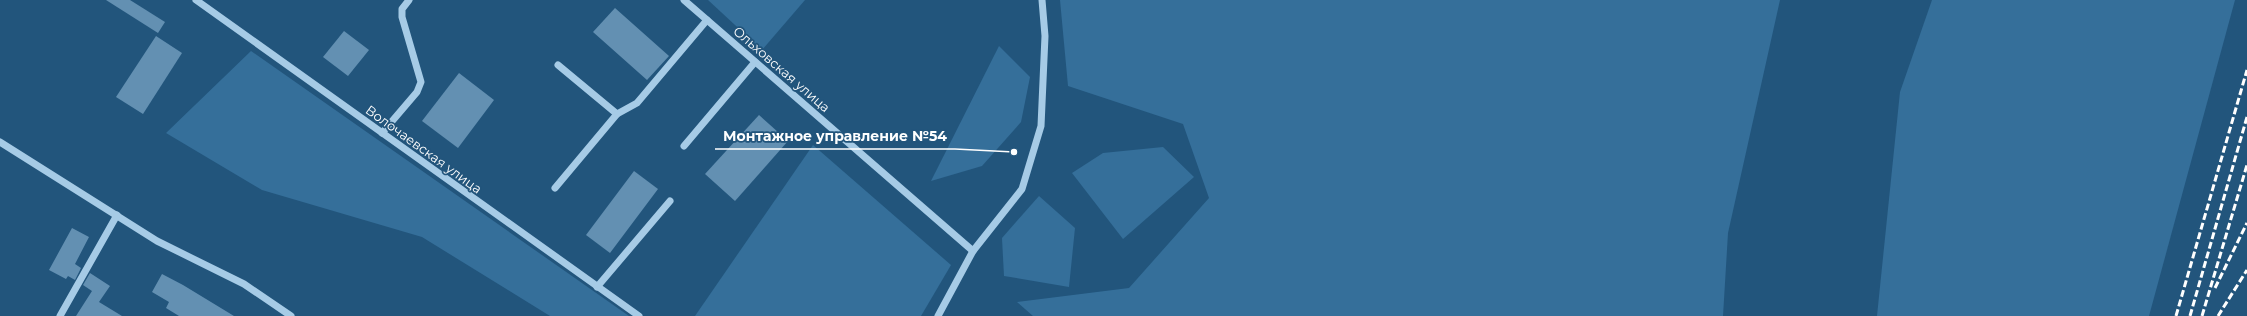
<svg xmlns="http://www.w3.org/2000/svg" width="2247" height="316" viewBox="0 0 2247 316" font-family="Montserrat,sans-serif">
  <rect width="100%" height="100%" fill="#22557c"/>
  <g fill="#356f9a">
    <path d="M708,0H805L762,50Z"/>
    <path d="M1060,0H1780L1728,233L1723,316H1033L1017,302L1129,288L1209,198L1183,124L1068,86Z"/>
    <path d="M1932,0H2235L2149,316H1877L1900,92Z"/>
    <path d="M999,46L1030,77L1021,122L982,166L931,181Z"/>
    <path d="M251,51L629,316H550L422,237L262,190L166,133Z"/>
    <path d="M813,145L951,265L921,316H695Z"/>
    <path d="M1163,147L1194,177L1123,239L1072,173L1103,153Z"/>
    <path d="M1039,196L1075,228L1069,287L1004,276L1002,238Z"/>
  </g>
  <g fill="#6390b2">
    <path d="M106,0H130L165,22L158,33Z"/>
    <path d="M615,8L669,56L647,80L593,32Z"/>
    <path d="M344,31L369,50L348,76L323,57Z"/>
    <path d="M156,36L182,53L143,114L116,97Z"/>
    <path d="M459,73L494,100L458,148L422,121Z"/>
    <path d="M759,115L788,141L735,201L705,174Z"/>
    <path d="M634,171L658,189L610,253L586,235Z"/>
    <path d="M72,228L89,237L75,264L81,268L75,280L68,276L66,279L49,270Z"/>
    <path d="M90,273L110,286L99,302L122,316H76L92,291L83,285Z"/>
    <path d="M162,274L183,285L234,316H179L166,308L169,302L152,292Z"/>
  </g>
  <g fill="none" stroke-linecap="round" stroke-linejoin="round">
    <g stroke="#a6cbe6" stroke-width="7">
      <path d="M196,0L639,316"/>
      <path d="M684,0L973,251"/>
      <path d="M558,65L617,114"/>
      <path d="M382,133L417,92L421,82L402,17V9L409,0"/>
      <path d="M0,142L157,241L244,284L291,316"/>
      <path d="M684,146L755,62"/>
      <path d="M555,188L617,114L637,103L707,20"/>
      <path d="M597,287L670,201"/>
      <path d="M60,316L117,215"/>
      <path d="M938,316L973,251L1022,189L1041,126L1045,36L1042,0"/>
    </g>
    <g stroke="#fff" stroke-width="3" stroke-dasharray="7 3" stroke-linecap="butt">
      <path d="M2215,288L2247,223"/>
      <path d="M2176,316L2247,70"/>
      <path d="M2190,316L2247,117"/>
      <path d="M2202,316L2247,165"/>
      <path d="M2218,316L2247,270"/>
    </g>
  </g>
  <g text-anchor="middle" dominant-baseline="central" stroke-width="3.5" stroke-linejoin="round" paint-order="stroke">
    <g font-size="13" fill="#fff" stroke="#22557c">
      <text transform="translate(782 69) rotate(41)">Ольховская улица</text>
      <text transform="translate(424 149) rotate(36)">Волочаевская улица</text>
    </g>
  </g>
  <path fill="none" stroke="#fff" stroke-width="1.5" d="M1014 152L955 149H715"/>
  <circle fill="#fff" stroke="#22557c" stroke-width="1.5" cx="1014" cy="152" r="4"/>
  <g font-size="14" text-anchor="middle" font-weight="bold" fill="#fff" stroke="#22557c" stroke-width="3.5" stroke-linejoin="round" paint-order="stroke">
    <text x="835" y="141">Монтажное управление №54</text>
  </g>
</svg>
